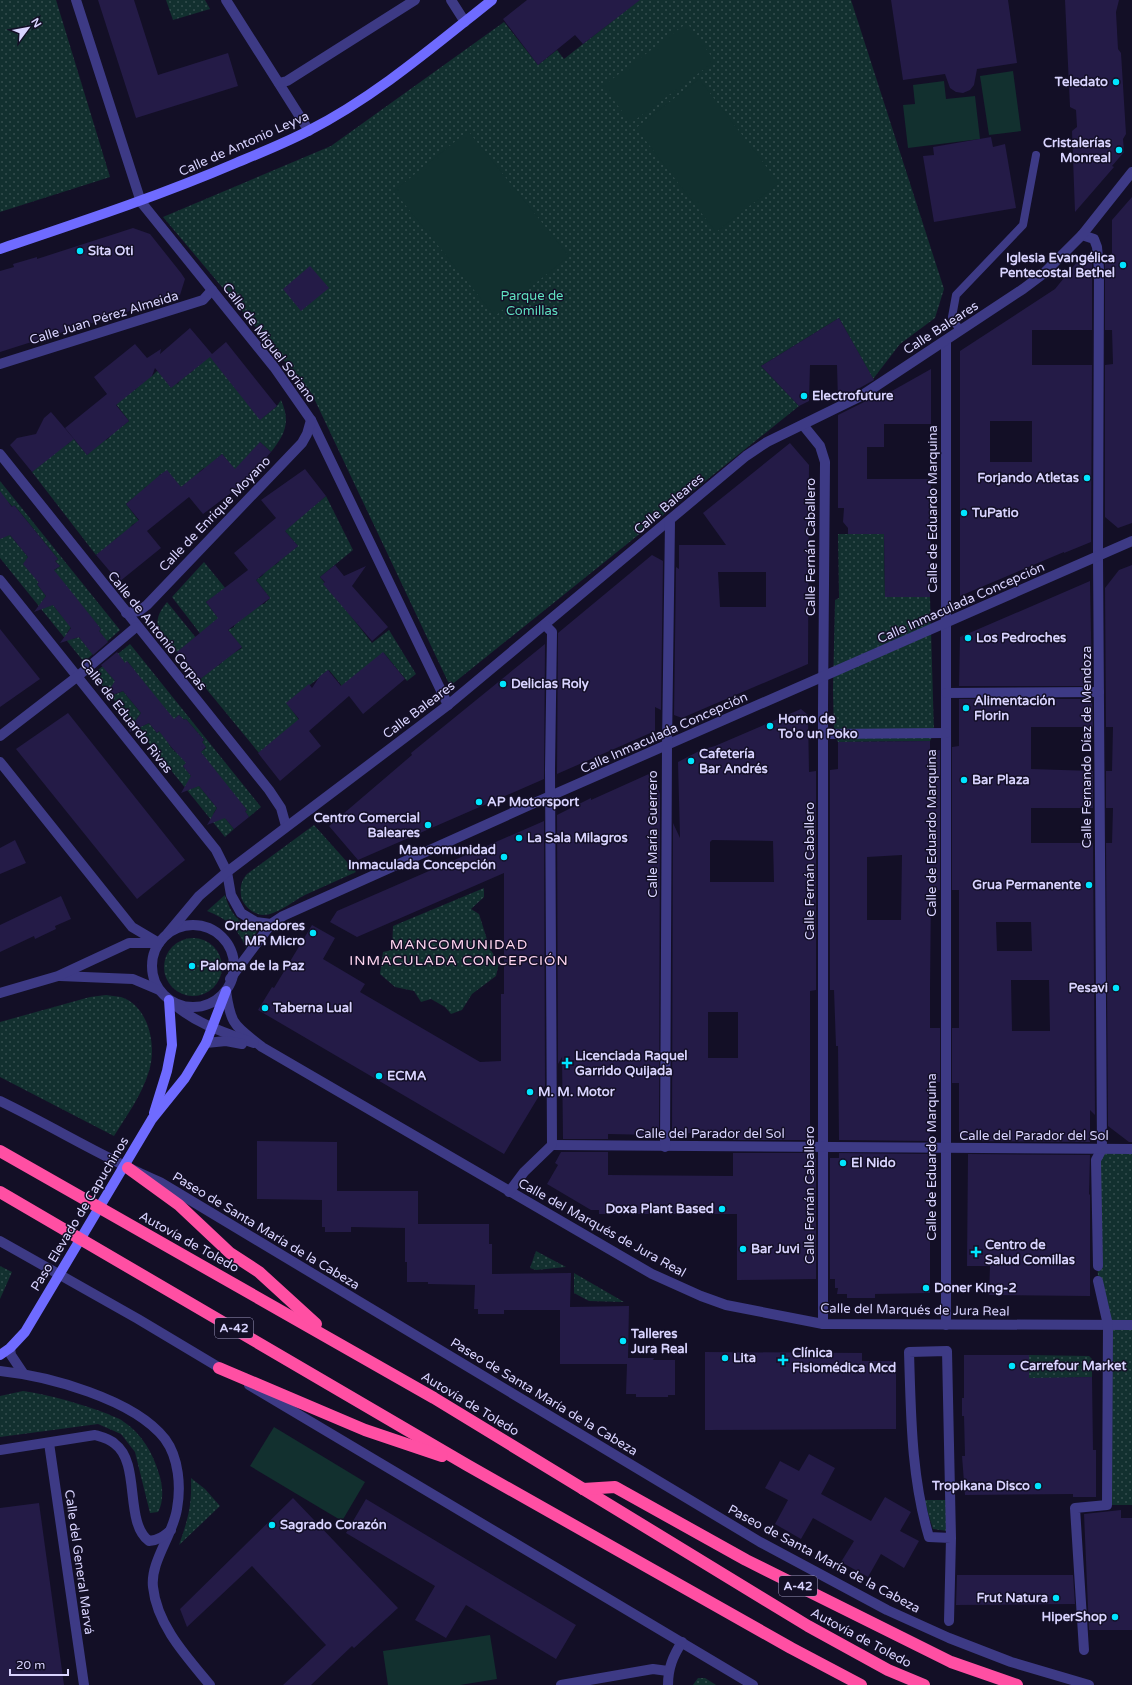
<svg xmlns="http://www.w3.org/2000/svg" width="1132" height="1685" viewBox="0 0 1132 1685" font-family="'Varela Round',sans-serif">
  <defs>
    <pattern id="green-dots" width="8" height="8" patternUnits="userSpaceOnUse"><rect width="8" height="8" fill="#12302f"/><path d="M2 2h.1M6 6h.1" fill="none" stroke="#344d4e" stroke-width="1.8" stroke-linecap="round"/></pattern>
  </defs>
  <rect width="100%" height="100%" fill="#130f26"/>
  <g fill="url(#green-dots)">
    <path d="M0,0H56L110,177L0,212Z"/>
    <path d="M166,0H205L210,9L173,20Z"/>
    <path d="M639,0H851L944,289L935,318L900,344L873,379L839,318L761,366L799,406L450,686L312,394L163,217L331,146L504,22L538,65L557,50L564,59Z"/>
    <path d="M212,355L262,418L277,406L281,400C291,422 285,434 271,452L260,442L244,481L222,454C216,459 212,464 205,470L204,468L199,472L200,474C193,480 188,482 181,487L160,474L157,481L144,488L145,490C138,496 132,498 126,504L139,521L132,525L128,532L115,539L117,541C109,547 103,549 96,555L32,472L61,446L68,444L73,438L87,455C94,449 97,444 104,438L106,440L110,437L109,435C116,429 122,427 129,421L116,404C123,399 125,394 133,388L135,390L145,378L152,376L157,371L178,384L181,377L188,371L190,373L194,370L193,368C200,362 206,360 212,355Z"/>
    <path d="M0,481L120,630L84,662L0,558V535H10L28,557L24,564L44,578L37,584L46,596L42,602L44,605H53L71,627L67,633L72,639L79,637L88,648L103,636L99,631L101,629L52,572L60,566L55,561L58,559L15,506L13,507L8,502L0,507Z"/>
    <path d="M326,496L353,550L320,577L372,643L389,630L416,674L407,681L384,653L342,686L329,670L287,703L299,720L259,753L199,680C206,675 209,669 216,664L218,666L222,662L221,660C228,655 235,653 242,648L228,630L234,627L237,620L256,605L264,604L270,598L256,580L262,576L273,563L275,565L279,562L278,559C285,553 291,552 298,546L284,530Z"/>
    <path d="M838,534H884L885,597H930L934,733L930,741L838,742L834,734L833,690L835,600L839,598Z"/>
    <path d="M204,562L226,589C218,595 213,597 206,602L219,619L202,636L172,597Z"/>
    <path d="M167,602L197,639C190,645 184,647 177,652C161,632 148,625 167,602Z"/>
    <path d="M130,644L261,807L249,817L245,811L247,810L198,754L206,748L202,742L204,740L186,719L184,720L179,715L172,721L128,662L106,670L115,681L113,691L116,694L123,691L141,713L136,720L142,726L149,723L157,733L164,727L173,739L169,745L175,752L181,748L191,760L183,766L217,808L213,814L216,818H225L234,829L225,837L93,674Z"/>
    <path d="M314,825L356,872C339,880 322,887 305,895C293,901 277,915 263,915C254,915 242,905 241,896C240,887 241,881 247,874Z"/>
    <path d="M484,888V897L471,909L479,914L490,949L499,963L496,976L472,994L462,1010L451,1014L445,1007L431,999L421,1002L414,991L395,987L380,974L383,952L392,950L393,926Z"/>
    <path d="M225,895C230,913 239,925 258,930L246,948C238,928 227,919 207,911Z"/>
    <circle cx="193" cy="967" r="29"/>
    <path d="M106,995C110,996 116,996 121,997C149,1006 157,1046 149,1071C142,1095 127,1115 114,1136L0,1077V1022L90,997Z"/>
    <path d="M1102,1149H1132V1505H1107L1108,1325L1098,1281L1096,1160Z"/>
    <path d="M536,1251L566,1267L536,1270L530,1268Z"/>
    <path d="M0,1266L12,1272L0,1299Z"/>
    <path d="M574,1273L624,1302L589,1301L574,1293Z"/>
    <path d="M1029,1355L1089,1356L1092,1359V1377L1029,1379Z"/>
    <path d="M23,1391C52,1395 81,1404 108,1414C113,1417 120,1418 124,1422C142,1434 153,1453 159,1474C163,1485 164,1502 158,1512L150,1513L135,1452L121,1434L98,1424L0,1437V1396Z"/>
    <path d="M191,1478L205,1489L220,1506L179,1545C188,1519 192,1506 191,1478Z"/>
    <path d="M924,1500H946L947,1531L933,1529Z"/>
    <path d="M698,1678H705L716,1685H693Z"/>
  </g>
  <g fill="#12302f">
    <path d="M687,23L715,61L631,123L603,86Z"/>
    <path d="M1013,71L1021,131L989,135L980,76Z"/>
    <path d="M699,79L779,183L716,232L636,128Z"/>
    <path d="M944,81L946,99L975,96L980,139L908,148L903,105L915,104L913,85Z"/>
    <path d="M468,131L569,256L495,316L394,191Z"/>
    <path d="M274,1427L365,1482L342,1521L250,1466Z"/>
    <path d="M490,1635L497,1679L460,1685H388L383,1651Z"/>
  </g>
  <g fill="#241b47" fill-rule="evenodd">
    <path d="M98,0H134L158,75L228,53L238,86L136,118Z"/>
    <path d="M527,0H640L583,44L575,35L538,65L503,19Z"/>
    <path d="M891,0H1008L1017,63L977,69L974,85L970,90L963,93L956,92L950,88L945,74L903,80Z"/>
    <path d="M1065,0H1119L1116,12L1118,49L1121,53L1126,134L1123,139L1124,152L1112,166L1114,167L1075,212L1072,131L1077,127L1076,110L1070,107Z"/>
    <path d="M991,137L993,147L1005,144L1016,208L934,222L923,156L934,155L933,147Z"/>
    <path d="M1132,197V523L1118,528L1105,517V365L1113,364L1112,330H1105V263L1112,264V220Z"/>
    <path d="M133,228L150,234L181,273L185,279L180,295L0,352V271L14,267L13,264L37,257V259Z"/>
    <path d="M1077,262L1092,263V330H1032V365H1092L1091,542L1064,553V552L960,596V351L1055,289ZM990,421H1032V462H990Z"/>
    <path d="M310,266L329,288L301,311L283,289Z"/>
    <path d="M839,318L874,380L838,400L837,365H810L809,401L799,406L761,366Z"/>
    <path d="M190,328L212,354L226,342L277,406L260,420L210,357L171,388L155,368L152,376L116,405L129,421L87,455L65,428L107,394L94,377L135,344L147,358L161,349L160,354Z"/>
    <path d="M931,369V424H884V447H867V479H931L930,597H885L884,534H848V528L843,522L844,508H838V415L864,402L880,391L883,396Z"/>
    <path d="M51,412L74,439L32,472L10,445L17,438L36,434L44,418Z"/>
    <path d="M260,442L271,452L243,484L203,514L189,497L147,531L161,548L119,582L96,555L139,520L126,504L161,474L167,470L181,487L222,454L235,469Z"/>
    <path d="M790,443L809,465L808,664L682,718L674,715L676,567L679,569V545H726L703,513ZM718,572H766V607H720Z"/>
    <path d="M305,469L326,496L285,531L298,546L256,580L270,598L228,630L242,647L199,680L177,652L218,618L206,602L248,570L234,553L276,518L261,500Z"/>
    <path d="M0,491L12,507L14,505L58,559L55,561L60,566L54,570L101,629L99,631L108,642L93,655L79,637L60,643L71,628L53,605L34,612L46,596L37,584L39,583L23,564L28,557L10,535L0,539Z"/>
    <path d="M652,555L663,561L661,710L655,707V731L557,774L558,633Z"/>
    <path d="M335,565L344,576L366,566L352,586L388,627L372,641L323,584L325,582L320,577Z"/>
    <path d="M1132,565V1142H1129L1108,1126L1106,843H1112L1113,808H1106V771H1112L1113,727H1106L1105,588L1119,570Z"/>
    <path d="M1090,581L1092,686H959L960,637Z"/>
    <path d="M0,629L40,679L0,707Z"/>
    <path d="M545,644L544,779L358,860L329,826L412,755L411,753Z"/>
    <path d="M117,652L125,663L127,661L174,719L179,715L184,720L186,719L204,740L202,742L206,747L201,752L247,810L245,811L249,817L234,829L225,818L207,825L217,808L199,786L181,793L191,776L183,766L186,763L172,748L159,731L157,733L149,723L130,732L129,730L141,713L123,691L104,698L115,681L101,665Z"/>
    <path d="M383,652L405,679L363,714L349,696L309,731L321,746L280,781L258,753L299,719L286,703L309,684L312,688L320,676L328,670L341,686Z"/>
    <path d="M959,699H1092L1093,727H1031V769L1093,771V808H1031V843H1093L1095,1115L1090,1110V1142L968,1141V1136H959V1083H952V1028H959V890H952V747L959,746ZM996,922H1031L1032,951H997ZM1011,980H1049L1050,1031H1012Z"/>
    <path d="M801,709L808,715L809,772L816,771V990L810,991V1140H733V1134L672,1133L673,823L680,838L678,762L701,750L715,746ZM712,840L773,841L774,882H710V842ZM708,1012H738V1058H708Z"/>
    <path d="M68,713L185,860L137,899L16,749Z"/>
    <path d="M930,741V752L940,750V890H931L930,990V1028H940V1082H930V1141L839,1140L838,1046H836L834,990H830V770L838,769V742ZM902,855L901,920H867V857Z"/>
    <path d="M651,773L660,794L659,1133H655V1135L608,1134V1139H563L562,1057L558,1064L557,815L591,798V800Z"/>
    <path d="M544,821L545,1086L504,1154L258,1010L272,987L274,988L312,925L335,938L323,959L365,984L360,992L480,1062L501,1061V994H504V873L357,937L330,922L337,911Z"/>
    <path d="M15,840L26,863L0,874V848Z"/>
    <path d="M61,896L71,919L55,926L56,929L35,939L34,936L0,952V925Z"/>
    <path d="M257,1141L337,1142V1191H418V1224H489V1244H492V1274L571,1273L570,1307L629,1306L628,1358H654L653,1360H675V1395H668V1397H636V1394H626L627,1364H560V1310H504V1314H478V1309H474L475,1285L428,1284V1282H407V1262H405V1228L351,1227V1232H325V1227H322V1200L257,1199Z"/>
    <path d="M561,1152H608V1175L733,1176V1153H810V1158H816V1279L737,1280V1214H599V1210H591L547,1184L558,1165L555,1163Z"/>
    <path d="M839,1153L930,1154V1293L875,1294V1298H847V1294H837L838,1288H835V1279H830V1158H839Z"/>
    <path d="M968,1154L1090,1155L1089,1195L1090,1194V1296L989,1295L990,1266H967Z"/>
    <path d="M705,1352L862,1353V1361H896V1429L705,1430Z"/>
    <path d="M964,1355H1029V1378L1092,1377L1093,1450H1096V1497H1073V1494L965,1495L962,1456H965L964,1416H962V1398H964Z"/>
    <path d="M809,1454L835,1468L821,1494L871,1521L885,1497L911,1512L900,1531L919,1541L904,1568L881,1554L868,1577L841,1562L854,1541L813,1518L801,1539L775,1524L788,1500L765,1488L780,1461L799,1471Z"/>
    <path d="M293,1498L398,1608L354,1648L352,1646L311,1685H283L326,1645L252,1566L187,1627L180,1609Z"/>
    <path d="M366,1499L576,1625L556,1659L466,1605L446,1638L415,1620L435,1586L346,1533Z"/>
    <path d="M39,1503L64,1685H0V1508Z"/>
    <path d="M1121,1510V1518H1132V1630H1089L1084,1514Z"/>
    <path d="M957,1575H1073L1075,1604L956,1605Z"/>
  </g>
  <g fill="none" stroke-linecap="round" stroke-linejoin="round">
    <path stroke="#3d3a85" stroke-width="8" d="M960,331L952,317L956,295L1023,225L1036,155"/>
    <g stroke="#3d3a85" stroke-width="10">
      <path d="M76,0L141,202L274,367L311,420L448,705"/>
      <path d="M226,0L309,131"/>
      <path d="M451,0L465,22"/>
      <path d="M279,83L287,81L415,0"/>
      <path d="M1082,235L1094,239L1097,247L1099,269L1098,557L1102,1149L1096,1160L1098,1266"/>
      <path d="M946,341V1325"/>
      <path d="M0,364L203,300L212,290"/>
      <path d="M803,425L820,446L825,462L823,708V1324"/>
      <path d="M0,454L269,790L281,808L286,826"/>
      <path d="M0,580L216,850L227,872L231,895L241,913L256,922L271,924"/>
      <path d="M126,613L139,611L147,605L302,443L307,434L311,420"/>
      <path d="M946,693L1099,692"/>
      <path d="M823,734L946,733"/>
      <path d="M0,736L78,676L136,627"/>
      <path d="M0,762L132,927L159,943"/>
      <circle cx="193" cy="966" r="41"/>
      <path d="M168,933L199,896L227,872L448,705L746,456L767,442L861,396L1023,289L1043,274L1082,235L1132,172"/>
      <path d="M60,976L133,979L159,990"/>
      <path d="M230,979L271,924L283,916L532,804L1132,541"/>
      <path d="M226,991C231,1027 235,1025 262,1047L652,1274L701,1296L726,1305L823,1324L1132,1325"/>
      <path d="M0,993L58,976L129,943H159"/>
      <path d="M174,1004C196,1024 226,1033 254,1043"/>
      <path d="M206,1043L226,1041L242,1044"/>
      <path d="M0,1101C54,1127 105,1159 160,1182L760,1542L887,1610L949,1638L1011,1662L1089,1685"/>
      <path d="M552,1145L1132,1149"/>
      <path d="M665,1147L667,746L670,521"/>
      <path d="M509,1192L524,1172L552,1145L550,770L552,632L545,625"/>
      <path d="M0,1241L138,1319L225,1371"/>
      <path d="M10,1348L11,1355L23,1373"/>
      <path d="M0,1371C48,1376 134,1399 165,1439C179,1458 181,1487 177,1509C173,1535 150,1562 153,1587C157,1625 186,1656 210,1685"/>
      <path d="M249,1385L753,1685"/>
      <path d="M49,1443L84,1685"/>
      <path d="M0,1450L95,1435C102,1437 110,1439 115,1444C141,1463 124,1523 149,1541C159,1540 164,1536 171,1530"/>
      <path d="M949,1621L951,1538L947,1351L909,1352C911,1414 911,1477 929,1537L951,1538"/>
      <path d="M1084,1650L1075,1508L1107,1505L1108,1325L1098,1281"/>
      <path d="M561,1685L653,1669L668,1671"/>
      <path d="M668,1685C668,1668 673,1656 682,1642"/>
    </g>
    <g stroke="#6f6bff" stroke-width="10">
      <path d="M0,249C80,222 159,196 236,163C260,153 285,143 308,131C375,97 434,46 492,0"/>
      <path d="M154,1113L167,1071L172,1045L169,1000"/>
      <path d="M0,1355L10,1348L25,1332L152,1119L185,1078L206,1043L226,991"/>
    </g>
    <g stroke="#ff4fa3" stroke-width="12">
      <path d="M0,1151L434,1398L808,1626L888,1670L924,1685"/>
      <path d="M128,1168L179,1205L230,1253L259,1272L316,1324"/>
      <path d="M0,1192L467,1465L791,1648L861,1685"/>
      <path d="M219,1368L365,1430L442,1456"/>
      <path d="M583,1489L615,1487L746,1560L951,1662L1017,1685"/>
    </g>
  </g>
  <g fill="#00e5ff" stroke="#130f26" stroke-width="1.5">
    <circle cx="1116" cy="82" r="4"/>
    <circle cx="1119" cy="150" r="4"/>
    <circle cx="80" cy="251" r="4"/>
    <circle cx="1123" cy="265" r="4"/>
    <circle cx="804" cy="396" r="4"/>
    <circle cx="1087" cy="478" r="4"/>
    <circle cx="964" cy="513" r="4"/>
    <circle cx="968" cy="638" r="4"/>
    <circle cx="503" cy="684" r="4"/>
    <circle cx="966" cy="708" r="4"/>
    <circle cx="770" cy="726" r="4"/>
    <circle cx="691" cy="761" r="4"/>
    <circle cx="964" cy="780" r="4"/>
    <circle cx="479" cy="802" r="4"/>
    <circle cx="428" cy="825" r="4"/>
    <circle cx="519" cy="838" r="4"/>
    <circle cx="504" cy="857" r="4"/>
    <circle cx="1089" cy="885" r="4"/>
    <circle cx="313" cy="933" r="4"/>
    <circle cx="192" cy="966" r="4"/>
    <circle cx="1116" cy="988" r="4"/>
    <circle cx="265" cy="1008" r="4"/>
    <path d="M565 1057h4v4h4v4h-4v4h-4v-4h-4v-4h4z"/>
    <circle cx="379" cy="1076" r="4"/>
    <circle cx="530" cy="1092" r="4"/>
    <circle cx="843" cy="1163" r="4"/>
    <circle cx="722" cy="1209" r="4"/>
    <circle cx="743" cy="1249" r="4"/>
    <path d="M974 1246h4v4h4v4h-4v4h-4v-4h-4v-4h4z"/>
    <circle cx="926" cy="1288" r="4"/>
    <circle cx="623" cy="1341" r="4"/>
    <circle cx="725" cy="1358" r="4"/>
    <path d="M781 1354h4v4h4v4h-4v4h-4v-4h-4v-4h4z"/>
    <circle cx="1012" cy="1366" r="4"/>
    <circle cx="1038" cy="1486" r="4"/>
    <circle cx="272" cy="1525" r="4"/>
    <circle cx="1056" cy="1598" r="4"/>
    <circle cx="1115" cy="1617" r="4"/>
  </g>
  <g text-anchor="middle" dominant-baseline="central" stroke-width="3" stroke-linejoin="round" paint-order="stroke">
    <g fill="#130f26" stroke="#9e99be" stroke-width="1">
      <rect x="215" y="1318" width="38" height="20" rx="3"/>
      <rect x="779" y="1576" width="38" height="20" rx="3"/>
    </g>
    <g font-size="12" font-weight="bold" fill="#d9d4ff">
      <text x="234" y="1328">A-42</text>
      <text x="798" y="1586">A-42</text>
    </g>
    <g font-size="13" font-weight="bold" fill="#d9d4ff" stroke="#130f26" text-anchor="start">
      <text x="1108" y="82" text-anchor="end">Teledato</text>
      <text x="1111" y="143" text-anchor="end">Cristalerías<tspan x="1111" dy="15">Monreal</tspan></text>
      <text x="88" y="251">Sita Oti</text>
      <text x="1115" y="258" text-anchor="end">Iglesia Evangélica<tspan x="1115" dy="15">Pentecostal Bethel</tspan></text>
      <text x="812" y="396">Electrofuture</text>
      <text x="1079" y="478" text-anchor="end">Forjando Atletas</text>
      <text x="972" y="513">TuPatio</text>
      <text x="976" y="638">Los Pedroches</text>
      <text x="511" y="684">Delicias Roly</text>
      <text x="974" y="701">Alimentación<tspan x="974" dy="15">Florin</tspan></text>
      <text x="778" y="719">Horno de<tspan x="778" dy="15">To'o un Poko</tspan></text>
      <text x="699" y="754">Cafetería<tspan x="699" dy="15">Bar Andrés</tspan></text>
      <text x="972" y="780">Bar Plaza</text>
      <text x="487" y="802">AP Motorsport</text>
      <text x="420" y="818" text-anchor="end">Centro Comercial<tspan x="420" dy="15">Baleares</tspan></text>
      <text x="527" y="838">La Sala Milagros</text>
      <text x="496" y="850" text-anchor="end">Mancomunidad<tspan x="496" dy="15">Inmaculada Concepción</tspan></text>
      <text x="1081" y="885" text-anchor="end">Grua Permanente</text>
      <text x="305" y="926" text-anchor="end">Ordenadores<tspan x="305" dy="15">MR Micro</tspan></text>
      <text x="200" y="966">Paloma de la Paz</text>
      <text x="1108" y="988" text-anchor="end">Pesavi</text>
      <text x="273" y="1008">Taberna Lual</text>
      <text x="575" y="1056">Licenciada Raquel<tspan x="575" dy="15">Garrido Quijada</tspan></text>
      <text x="387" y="1076">ECMA</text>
      <text x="538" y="1092">M. M. Motor</text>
      <text x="851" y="1163">El Nido</text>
      <text x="714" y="1209" text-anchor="end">Doxa Plant Based</text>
      <text x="985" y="1245">Centro de<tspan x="985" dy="15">Salud Comillas</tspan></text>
      <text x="751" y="1249">Bar Juvi</text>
      <text x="934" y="1288">Doner King-2</text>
      <text x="631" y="1334">Talleres<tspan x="631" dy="15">Jura Real</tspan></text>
      <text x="792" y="1353">Clínica<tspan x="792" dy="15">Fisiomédica Mcd</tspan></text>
      <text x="733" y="1358">Lita</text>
      <text x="1020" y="1366">Carrefour Market</text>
      <text x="1030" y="1486" text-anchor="end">Tropikana Disco</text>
      <text x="280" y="1525">Sagrado Corazón</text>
      <text x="1048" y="1598" text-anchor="end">Frut Natura</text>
      <text x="1107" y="1617" text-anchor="end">HiperShop</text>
    </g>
    <g font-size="13" fill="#d9d4ff" stroke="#130f26">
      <text transform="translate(244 144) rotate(-24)">Calle de Antonio Leyva</text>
      <text transform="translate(104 318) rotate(-17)">Calle Juan Pérez Almeida</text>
      <text transform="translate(941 328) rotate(-33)">Calle Baleares</text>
      <text transform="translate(269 343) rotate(53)">Calle de Miguel Soriano</text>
      <text transform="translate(669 504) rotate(-40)">Calle Baleares</text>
      <text transform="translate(933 509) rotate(-90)">Calle de Eduardo Marquina</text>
      <text transform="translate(215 514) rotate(-46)">Calle de Enrique Moyano</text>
      <text transform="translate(811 547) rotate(-90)">Calle Fernán Caballero</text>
      <text transform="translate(961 603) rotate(-24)">Calle Inmaculada Concepción</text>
      <text transform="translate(157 631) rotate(51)">Calle de Antonio Corpas</text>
      <text transform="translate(419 710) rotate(-37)">Calle Baleares</text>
      <text transform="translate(126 716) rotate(52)">Calle de Eduardo Rivas</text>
      <text transform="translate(664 733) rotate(-24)">Calle Inmaculada Concepción</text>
      <text transform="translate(1087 747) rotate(-90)">Calle Fernando Díaz de Mendoza</text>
      <text transform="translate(932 833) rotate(-90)">Calle de Eduardo Marquina</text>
      <text transform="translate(653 834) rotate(-90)">Calle María Guerrero</text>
      <text transform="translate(810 871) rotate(-90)">Calle Fernán Caballero</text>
      <text x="710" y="1134">Calle del Parador del Sol</text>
      <text x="1034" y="1136">Calle del Parador del Sol</text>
      <text transform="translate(932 1157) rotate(-90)">Calle de Eduardo Marquina</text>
      <text transform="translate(810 1195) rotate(-90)">Calle Fernán Caballero</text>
      <text transform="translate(80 1214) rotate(-59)">Paso Elevado de Capuchinos</text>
      <text transform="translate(602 1228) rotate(29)">Calle del Marqués de Jura Real</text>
      <text transform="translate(266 1231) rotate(31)">Paseo de Santa María de la Cabeza</text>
      <text transform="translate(189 1242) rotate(29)">Autovía de Toledo</text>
      <text transform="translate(915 1310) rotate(1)">Calle del Marqués de Jura Real</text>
      <text transform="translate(544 1397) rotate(31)">Paseo de Santa María de la Cabeza</text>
      <text transform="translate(470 1404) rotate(31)">Autovía de Toledo</text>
      <text transform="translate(824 1559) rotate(28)">Paseo de Santa María de la Cabeza</text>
      <text transform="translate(79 1562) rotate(82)">Calle del General Marvá</text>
      <text transform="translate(861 1638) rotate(28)">Autovía de Toledo</text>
    </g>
    <g font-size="13" fill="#5fe0c0" stroke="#130f26">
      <text x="532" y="296">Parque de<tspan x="532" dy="15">Comillas</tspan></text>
    </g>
    <g font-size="14" letter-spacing="1" fill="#ffd6f0" stroke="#130f26">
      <text x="459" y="944">MANCOMUNIDAD<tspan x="459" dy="16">INMACULADA CONCEPCIÓN</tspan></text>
    </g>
  </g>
  <g transform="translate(28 28) rotate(58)" stroke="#130f26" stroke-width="3" paint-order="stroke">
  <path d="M0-3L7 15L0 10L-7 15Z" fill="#d9d4ff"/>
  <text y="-6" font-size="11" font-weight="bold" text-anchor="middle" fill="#d9d4ff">N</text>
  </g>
  <path d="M10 1669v6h58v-6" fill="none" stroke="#d9d4ff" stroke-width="2"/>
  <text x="16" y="1669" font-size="12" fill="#d9d4ff" stroke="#130f26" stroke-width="3" paint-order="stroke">20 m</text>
</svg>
